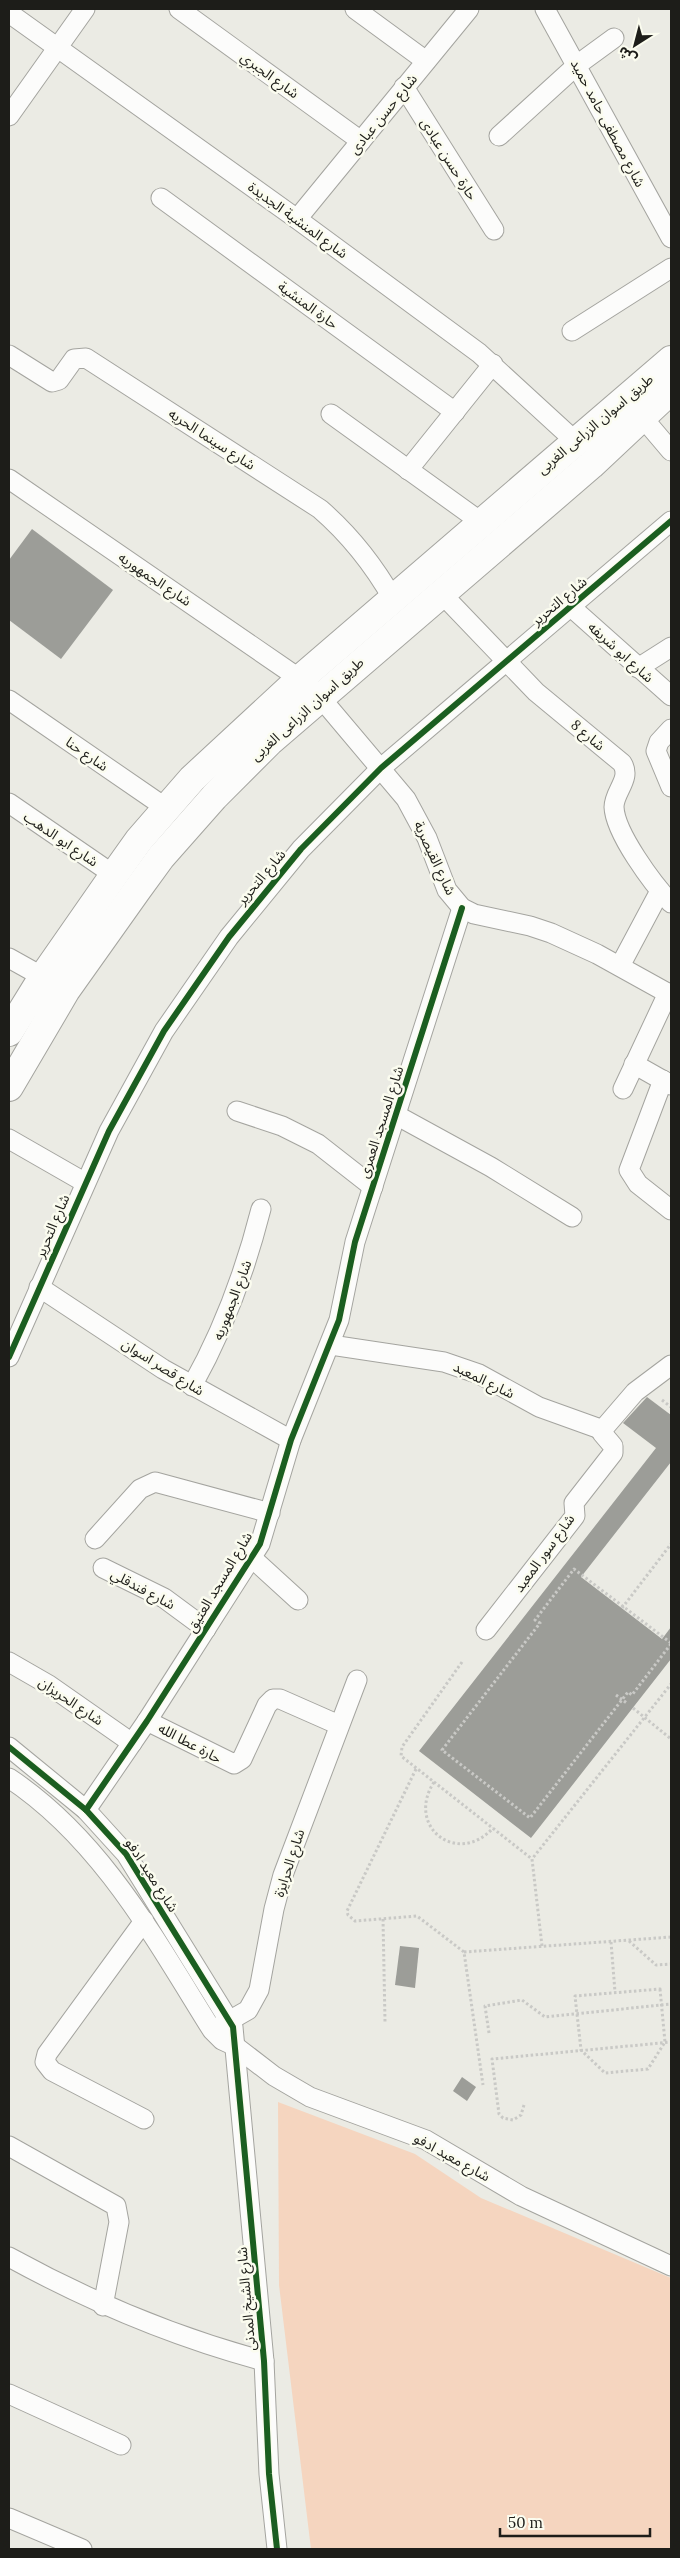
<svg xmlns="http://www.w3.org/2000/svg" width="680" height="2558" viewBox="0 0 680 2558" font-family="Lora,'Noto Sans Arabic',serif">
  <rect width="100%" height="100%" fill="#ebebe4"/>
  <path fill="#f5d5bf" d="M278,2102L415,2154L481,2198L671,2278V2549H311L279,2285Z"/>
  <g fill="#9c9d98">
    <path d="M32,529L113,590L61,659L9,620V560Z"/>
    <path d="M647,1397L671,1415V1462L581,1577L662,1639L671,1627V1659L531,1838L419,1751L656,1448L623,1423Z"/>
    <path d="M400,1946L419,1948L415,1988L395,1985Z"/>
    <path d="M462,2077L476,2087L467,2101L453,2091Z"/>
  </g>
  <g fill="none" stroke-linecap="round" stroke-linejoin="round">
    <g stroke="#a4a49f" stroke-width="21">
      <g id="minor">
        <path d="M179,9L361,141"/>
        <path d="M355,9L426,61"/>
        <path d="M545,9L671,238"/>
        <path d="M9,13L297,219L479,353L575,441"/>
        <path d="M404,87L494,230"/>
        <path d="M9,116L85,9"/>
        <path d="M499,136L577,65L614,38"/>
        <path d="M161,198L455,412"/>
        <path d="M297,219L469,9"/>
        <path d="M572,331L671,268"/>
        <path d="M9,355L52,382L59,380L74,359L86,358L320,509C350,535 373,564 393,599"/>
        <path d="M331,414L481,522"/>
        <path d="M643,418L671,451"/>
        <path d="M408,470L493,364"/>
        <path d="M9,479L300,679L320,697L406,799L427,838L447,890L462,908L474,914L530,926L551,933L597,954L671,995"/>
        <path d="M441,593L536,692L622,763C632,779 614,791 614,807C615,833 653,884 671,903"/>
        <path d="M571,607L671,696"/>
        <path d="M638,668L671,647"/>
        <path d="M9,700L166,808"/>
        <path d="M671,729L659,742L656,751L671,787"/>
        <path d="M9,803L114,875"/>
        <path d="M9,958L43,977"/>
        <path d="M620,966L660,891"/>
        <path d="M634,1064L671,1085"/>
        <path d="M663,1080L629,1170L638,1184L671,1210"/>
        <path d="M623,1089L668,993"/>
        <path d="M237,1111L282,1126L318,1144L373,1187"/>
        <path d="M396,1115L491,1167L572,1217"/>
        <path d="M9,1139L84,1182"/>
        <path d="M39,1287L163,1369L291,1440"/>
        <path d="M331,1345L444,1362L479,1374L539,1407L603,1430"/>
        <path d="M9,1357L109,1131L164,1031L229,937L301,849L381,768L671,521"/>
        <path d="M192,1386C224,1329 245,1272 261,1209"/>
        <path d="M95,1539L140,1489L155,1482L270,1513"/>
        <path d="M252,1558L298,1600"/>
        <path d="M103,1568L164,1598L206,1629"/>
        <path d="M486,1630L575,1516L574,1503L613,1453V1446L602,1433L604,1428L635,1392L671,1365"/>
        <path d="M9,1662L49,1685L132,1743"/>
        <path d="M147,1721L234,1764L242,1759L267,1705L273,1699H280L339,1725"/>
        <path d="M9,1747L86,1810L126,1854L233,2027L264,2361L269,2474L277,2549"/>
        <path d="M9,1778C101,1839 155,1939 212,2030L222,2040L235,2046L274,2076L310,2097L426,2140L521,2196L671,2266"/>
        <path d="M86,1810L147,1721L260,1544L291,1440L339,1320L355,1242L462,908"/>
        <path d="M144,1921L47,2054L45,2062L52,2071L144,2119"/>
        <path d="M220,2026L248,2010L259,1990L274,1909L283,1875L357,1680"/>
        <path d="M9,2146L116,2206L119,2222L103,2306"/>
        <path d="M9,2257C91,2302 174,2337 264,2361"/>
        <path d="M9,2394L121,2445"/>
        <path d="M9,2518L82,2549"/>
      </g>
    </g>
    <g stroke="#a4a49f" stroke-width="30">
      <g id="primary">
        <path d="M9,1032L43,977L114,875L139,840L192,779L300,679L671,360"/>
        <path d="M9,1087L66,990L137,890L161,857L214,797L269,742L591,465L671,390"/>
      </g>
    </g>
    <g stroke="#c9c9c6" stroke-width="3" stroke-dasharray="2.5 2.5" stroke-linecap="butt">
      <path d="M662,1400L671,1407"/>
      <path d="M622,1608L671,1544"/>
      <path d="M671,1643L574,1569L535,1620L540,1623L442,1750L530,1818L628,1692L632,1695L671,1644"/>
      <path d="M462,1662L402,1747L401,1756L532,1859"/>
      <path d="M616,1695L628,1704"/>
      <path d="M633,1708L671,1739"/>
      <path d="M416,1769L347,1911L348,1915L355,1921L417,1916L464,1952L483,2085"/>
      <path d="M434,1782C405,1827 458,1867 493,1828"/>
      <path d="M383,1919L385,2022"/>
      <path d="M629,1941L656,1965L671,1964"/>
      <path d="M611,1942L615,1992"/>
      <path d="M542,1946L532,1859L671,1684"/>
      <path d="M464,1952L671,1937"/>
      <path d="M660,1989L665,2042L648,2069L605,2073L581,2050L575,1996Z"/>
      <path d="M489,2033L485,2006L522,2000L545,2017L671,2004"/>
      <path d="M524,2105L521,2115L513,2120L503,2118L499,2114L492,2059L671,2042"/>
    </g>
    <use href="#minor" stroke="#fcfcfb" stroke-width="19"/>
    <use href="#primary" stroke="#fcfcfb" stroke-width="28"/>
    <g stroke="#fbfcef" stroke-width="9">
      <g id="cycleway">
        <path d="M9,1357L109,1131L164,1031L229,937L301,849L381,768L671,521"/>
        <path d="M9,1747L86,1810L126,1854L233,2027L264,2361L269,2474L277,2549"/>
        <path d="M86,1810L147,1721L260,1544L291,1440L339,1320L355,1242L462,908"/>
      </g>
    </g>
    <use href="#cycleway" stroke="#1b5e20" stroke-width="6"/>
  </g>
  <g text-anchor="middle" dominant-baseline="central" stroke-width="5" stroke-linejoin="round" paint-order="stroke">
    <g font-size="14" fill="#1d1d19" stroke="#fbfcef">
      <text transform="translate(270 75) rotate(36)">شارع الجبري</text>
      <text transform="translate(383 114) rotate(-51)">شارع حسن عبادى</text>
      <text transform="translate(608 123) rotate(62)">شارع مصطفى حامد حميد</text>
      <text transform="translate(449 159) rotate(58)">حارة حسن عبادى</text>
      <text transform="translate(298 220) rotate(36)">شارع المنشية الجديدة</text>
      <text transform="translate(308 305) rotate(36)">حارة المنشية</text>
      <text transform="translate(595 424) rotate(-40)">طريق اسوان الزراعى الغربى</text>
      <text transform="translate(212 439) rotate(33)">شارع سينما الحريه</text>
      <text transform="translate(155 579) rotate(34)">شارع الجمهوريه</text>
      <text transform="translate(559 601) rotate(-40)">شارع التحرير</text>
      <text transform="translate(621 652) rotate(42)">شارع ابو شريفه</text>
      <text transform="translate(307 709) rotate(-42)">طريق اسوان الزراعى الغربى</text>
      <text transform="translate(588 735) rotate(40)">شارع 8</text>
      <text transform="translate(87 754) rotate(35)">شارع حنا</text>
      <text transform="translate(61 839) rotate(34)">شارع ابو الدهب</text>
      <text transform="translate(435 858) rotate(65)">شارع القيصرية</text>
      <text transform="translate(261 877) rotate(-50)">شارع التحرير</text>
      <text transform="translate(381 1122) rotate(-72)">شارع المسجد العمرى</text>
      <text transform="translate(52 1226) rotate(-67)">شارع التحرير</text>
      <text transform="translate(232 1300) rotate(-69)">شارع الجمهوريه</text>
      <text transform="translate(163 1367) rotate(32)">شارع قصر اسوان</text>
      <text transform="translate(484 1380) rotate(26)">شارع المعبد</text>
      <text transform="translate(544 1553) rotate(-54)">شارع سور المعبد</text>
      <text transform="translate(219 1582) rotate(-59)">شارع المسجد العتيق</text>
      <text transform="translate(143 1589) rotate(28)">شارع فندقلي</text>
      <text transform="translate(71 1701) rotate(34)">شارع الحريزان</text>
      <text transform="translate(190 1743) rotate(28)">حارة عطا الله</text>
      <text transform="translate(289 1863) rotate(-72)">شارع الحرايزة</text>
      <text transform="translate(152 1875) rotate(57)">شارع معبد ادفو</text>
      <text transform="translate(452 2157) rotate(29)">شارع معبد ادفو</text>
      <text transform="translate(246 2299) rotate(-95)">شارع الشيخ المدنى</text>
    </g>
  </g>
  <rect width="680" height="2558" fill="none" stroke="#1d1d19" stroke-width="20"/>
  <g transform="translate(635 45) rotate(216)" stroke="#fbfcef" stroke-width="4" paint-order="stroke">
  <path d="M0-4L9 19L0 12L-9 19Z" fill="#1d1d19"/>
  <text y="-8" font-size="14" font-weight="bold" text-anchor="middle" fill="#1d1d19">ش</text>
  </g>
  <path d="M500 2528v8h150v-8" fill="none" stroke="#1d1d19" stroke-width="2.5"/>
  <text x="508" y="2528" font-size="15" fill="#1d1d19" stroke="#fbfcef" stroke-width="4" paint-order="stroke">50 m</text>
</svg>
